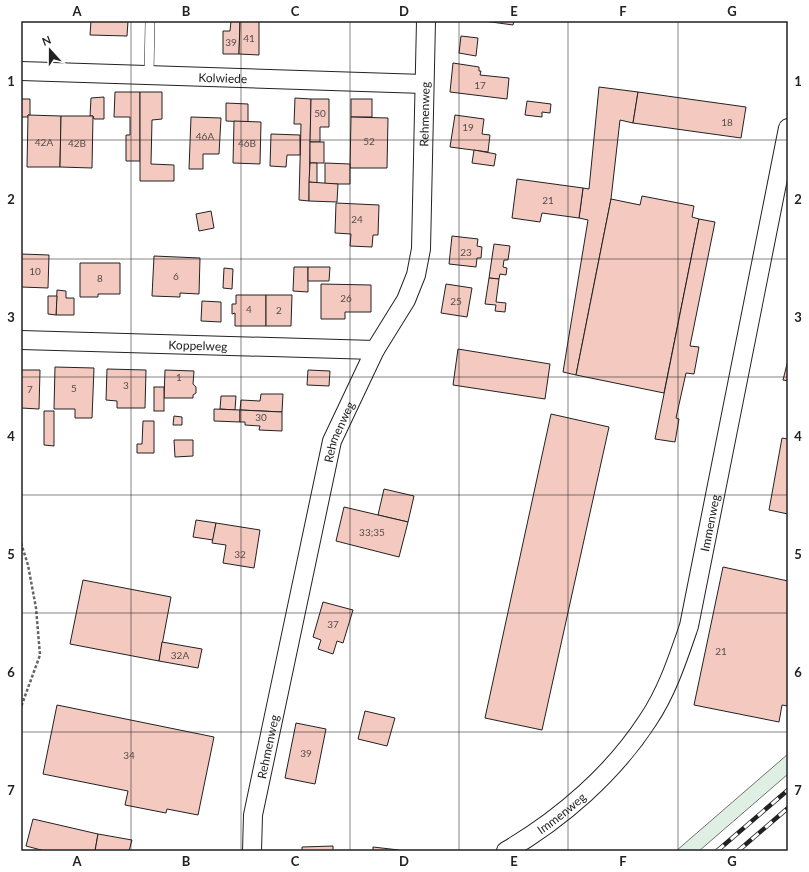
<svg xmlns="http://www.w3.org/2000/svg" width="809" height="872" viewBox="0 0 809 872" font-family="Lato,sans-serif">
  <rect width="100%" height="100%" fill="#fff"/>
  <path fill="#e0efe3" stroke="#6f6f6f" d="M788,754V774L699,851H676Z"/>
  <g fill="#f3c9c0" stroke="#222">
    <path d="M89,21H128L127,36L90,35L91,21Z"/>
    <path d="M231,21H240L239,54H223V31H230Z"/>
    <path d="M240,21H259V55L239,54Z"/>
    <path d="M484,21H514L513,25Z"/>
    <path d="M461,36L478,38L476,56L459,53Z"/>
    <path d="M453,63L479,67V71H481L480,75L509,78L507,99L450,92Z"/>
    <path d="M599,87L638,92L633,123L620,120L611,199L576,375L563,372L588,220L579,218L583,188L589,189Z"/>
    <path d="M115,92H140V161H126V135H130V117H114Z"/>
    <path d="M140,92H162V119L152,120L151,164L174,165V181H140Z"/>
    <path d="M638,92L746,107L741,138L633,123Z"/>
    <path d="M104,97V119H94L93,116H90L91,98Z"/>
    <path d="M295,98L311,99L309,201L299,200L301,124H294Z"/>
    <path d="M21,99H30V115H28V117H21Z"/>
    <path d="M311,99H329V127H320V142H310Z"/>
    <rect x="351" y="99" width="21" height="18"/>
    <path d="M527,101L551,104L550,113L542,112V117L525,115Z"/>
    <path d="M226,103L248,104V122L226,121Z"/>
    <path d="M28,115L61,116L60,167H27Z"/>
    <path d="M455,115L484,119L482,134L490,135L488,152L450,147Z"/>
    <path d="M61,116H93L92,168L60,167Z"/>
    <path d="M191,117L221,118L219,154H203V169H189Z"/>
    <path d="M351,117L388,118L387,168H350Z"/>
    <path d="M234,121L261,122L260,164L233,163Z"/>
    <path d="M271,134L300,135V155H287L286,167L270,166Z"/>
    <rect x="310" y="142" width="14" height="21"/>
    <path d="M474,150L496,154L494,166L472,163Z"/>
    <path d="M310,163H317V183L309,182Z"/>
    <path d="M325,163L350,164V184H325Z"/>
    <path d="M517,179L583,188L579,218L542,213L540,222L512,218Z"/>
    <path d="M309,182L338,184L337,202L309,201Z"/>
    <path d="M642,196L694,206L692,217L699,219L664,393L576,375L611,199L640,205Z"/>
    <path d="M336,203L379,205L378,235H373L372,247L350,246L351,234L335,233Z"/>
    <path d="M211,211L214,228L199,231L196,214Z"/>
    <path d="M699,219L715,222L690,346L699,347L694,374L686,373L676,418L679,419L675,442L655,439Z"/>
    <path d="M452,236L478,239L477,246L482,247L481,258H477L476,267L449,264Z"/>
    <path d="M494,244L510,246L508,260H504L503,267L507,268L506,275L500,274L499,279L489,278Z"/>
    <path d="M21,254L49,255L48,288L21,287Z"/>
    <path d="M154,256L200,258L199,294L180,293V297L152,296Z"/>
    <path d="M80,263H120V294H98V297H80Z"/>
    <path d="M294,267H308V292L293,291Z"/>
    <path d="M308,267H330L329,281H308Z"/>
    <path d="M224,268L233,269L232,289L223,288Z"/>
    <path d="M489,278L499,279L496,302L506,303L505,312L495,311L496,305L485,304Z"/>
    <path d="M321,284L371,285V312H345V319H321Z"/>
    <path d="M446,284L472,288L467,317L441,313Z"/>
    <path d="M57,290L66,291V298H74V315H56Z"/>
    <path d="M236,295H266V326H235V313L232,314V304H236Z"/>
    <path d="M266,295H292L291,326H266Z"/>
    <path d="M48,296H57L56,315L48,314Z"/>
    <path d="M202,301L221,302V322L201,321Z"/>
    <path d="M458,349L550,364L545,399L453,385Z"/>
    <path d="M788,360V381L783,380Z"/>
    <path d="M55,367L94,368L92,418H75V409H54Z"/>
    <path d="M107,369L146,370L145,408H117V401L106,400Z"/>
    <path d="M21,370H40L39,409L21,408Z"/>
    <path d="M165,370L194,371L193,384L196,387V393L193,395V398H164Z"/>
    <path d="M308,370L330,371L329,386L307,385Z"/>
    <rect x="154" y="387" width="10" height="24"/>
    <path d="M261,394H283L282,412L240,410L241,400L260,401Z"/>
    <path d="M221,396H236L235,410L220,409Z"/>
    <path d="M214,409L240,410V422L214,421Z"/>
    <path d="M240,410L282,412V431L259,430L260,426L245,425V422H240Z"/>
    <path d="M44,411H54V446L44,445Z"/>
    <path d="M551,414L609,427L542,730L485,718Z"/>
    <path d="M174,416L182,417V425H173Z"/>
    <path d="M143,421H154V453H137V444H142Z"/>
    <path d="M782,438L788,439V514L769,510Z"/>
    <path d="M174,440H193V456L175,457Z"/>
    <path d="M384,489L414,496L408,522L378,515Z"/>
    <path d="M344,507L408,522L399,557L336,541Z"/>
    <path d="M196,520L216,523L213,540L193,537Z"/>
    <path d="M216,523L260,530L254,568L223,563L226,545L212,543Z"/>
    <path d="M723,567L788,581V706L782,705L779,722L694,705Z"/>
    <path d="M83,580L171,597L159,661L70,644Z"/>
    <path d="M323,602L353,610L343,643L337,641L333,654L318,649L321,640L313,637Z"/>
    <path d="M162,642L202,649L198,668L159,661Z"/>
    <path d="M57,705L214,737L198,815L167,809L166,813L125,805L128,791L43,774Z"/>
    <path d="M365,711L395,718L387,746L358,739Z"/>
    <path d="M296,723L326,729L315,784L285,778Z"/>
    <path d="M33,819L98,834L95,851H45L26,846Z"/>
    <path d="M98,834L132,840L129,851H95Z"/>
    <path d="M333,846V851H302V847Z"/>
    <path d="M373,847L399,850V851H373Z"/>
  </g>
  <g fill="none" stroke-linecap="round" stroke-linejoin="round">
    <g stroke="#222" stroke-width="10">
      <path id="service" d="M149,75L150,21"/>
    </g>
    <g stroke="#222" stroke-width="20">
      <g id="minor">
        <path id="s1" d="M21,71L424,84"/>
        <path id="s2" d="M21,340L375,350"/>
        <path id="s3" d="M252,851L253,815L332,441L375,350L406,300L416,275L421,249L426,21"/>
        <path id="s4" d="M506,851C561,819 613,774 648,720C667,692 678,658 689,626L788,128"/>
      </g>
    </g>
    <path stroke="#646464" stroke-width="2.5" stroke-dasharray="3 2" stroke-linecap="butt" d="M21,543L28,565L36,608L40,655L21,707"/>
    <use href="#service" stroke="#fff" stroke-width="9"/>
    <use href="#minor" stroke="#fff" stroke-width="18"/>
    <g stroke="#222" stroke-width="4.5">
      <g id="rail">
        <path d="M717,851L788,790"/>
        <path d="M738,851L788,808"/>
      </g>
    </g>
    <use href="#rail" stroke="#fff" stroke-width="3" stroke-dasharray="9" stroke-linecap="butt"/>
  </g>
  <path fill="none" stroke="#222" stroke-width="1" stroke-opacity="0.55" d="M131,21V851M241,21V851M350,21V851M459,21V851M568,21V851M678,21V851M21,140H788M21,259H788M21,377H788M21,495H788M21,613H788M21,732H788"/>
  <g text-anchor="middle" dominant-baseline="central" stroke-width="3" stroke-linejoin="round" paint-order="stroke">
    <g font-size="10" fill="#564c4a">
      <text x="249" y="38">41</text>
      <text x="231" y="42">39</text>
      <text x="480" y="85">17</text>
      <text x="320" y="113">50</text>
      <text x="727" y="122">18</text>
      <text x="468" y="127">19</text>
      <text x="205" y="136">46A</text>
      <text x="369" y="141">52</text>
      <text x="44" y="142">42A</text>
      <text x="77" y="143">42B</text>
      <text x="247" y="143">46B</text>
      <text x="548" y="200">21</text>
      <text x="357" y="219">24</text>
      <text x="466" y="252">23</text>
      <text x="35" y="271">10</text>
      <text x="176" y="276">6</text>
      <text x="100" y="278">8</text>
      <text x="346" y="298">26</text>
      <text x="456" y="301">25</text>
      <text x="249" y="309">4</text>
      <text x="279" y="310">2</text>
      <text x="179" y="377">1</text>
      <text x="126" y="385">3</text>
      <text x="74" y="388">5</text>
      <text x="30" y="389">7</text>
      <text x="261" y="417">30</text>
      <text x="372" y="532">33;35</text>
      <text x="240" y="554">32</text>
      <text x="333" y="624">37</text>
      <text x="721" y="651">21</text>
      <text x="180" y="655">32A</text>
      <text x="306" y="753">39</text>
      <text x="129" y="755">34</text>
    </g>
    <g font-size="12" fill="#222" stroke="#fff">
      <text stroke="none"><textPath href="#s1" startOffset="202">Kolwiede</textPath></text>
      <text stroke="none"><textPath href="#s3" startOffset="766">Rehmenweg</textPath></text>
      <text stroke="none"><textPath href="#s2" startOffset="177">Koppelweg</textPath></text>
      <text stroke="none"><textPath href="#s3" startOffset="429">Rehmenweg</textPath></text>
      <text stroke="none"><textPath href="#s4" startOffset="403">Immenweg</textPath></text>
      <text stroke="none"><textPath href="#s3" startOffset="106">Rehmenweg</textPath></text>
      <text stroke="none"><textPath href="#s4" startOffset="67">Immenweg</textPath></text>
    </g>
  </g>
  <rect width="809" height="872" fill="none" stroke="#ffffff" stroke-width="44"/>
  <g transform="translate(50 50) rotate(339)" stroke="#ffffff" stroke-width="3" paint-order="stroke">
  <path d="M0-3L7 15L0 10L-7 15Z" fill="#222222"/>
  <text y="-6" font-size="11" font-weight="bold" text-anchor="middle" fill="#222222">N</text>
  </g>
  <rect x="22" y="22" width="765" height="828" fill="none" stroke="#222" stroke-width="1.5"/>
  <g font-size="13" text-anchor="middle" font-weight="bold" fill="#222">
    <text x="77" y="16">A</text>
    <text x="186" y="16">B</text>
    <text x="295" y="16">C</text>
    <text x="404" y="16">D</text>
    <text x="514" y="16">E</text>
    <text x="623" y="16">F</text>
    <text x="732" y="16">G</text>
    <text x="11" y="86">1</text>
    <text x="798" y="86">1</text>
    <text x="11" y="204">2</text>
    <text x="798" y="204">2</text>
    <text x="11" y="322">3</text>
    <text x="798" y="322">3</text>
    <text x="11" y="441">4</text>
    <text x="798" y="441">4</text>
    <text x="11" y="559">5</text>
    <text x="798" y="559">5</text>
    <text x="11" y="677">6</text>
    <text x="798" y="677">6</text>
    <text x="11" y="795">7</text>
    <text x="798" y="795">7</text>
    <text x="77" y="866">A</text>
    <text x="186" y="866">B</text>
    <text x="295" y="866">C</text>
    <text x="404" y="866">D</text>
    <text x="514" y="866">E</text>
    <text x="623" y="866">F</text>
    <text x="732" y="866">G</text>
  </g>
</svg>
